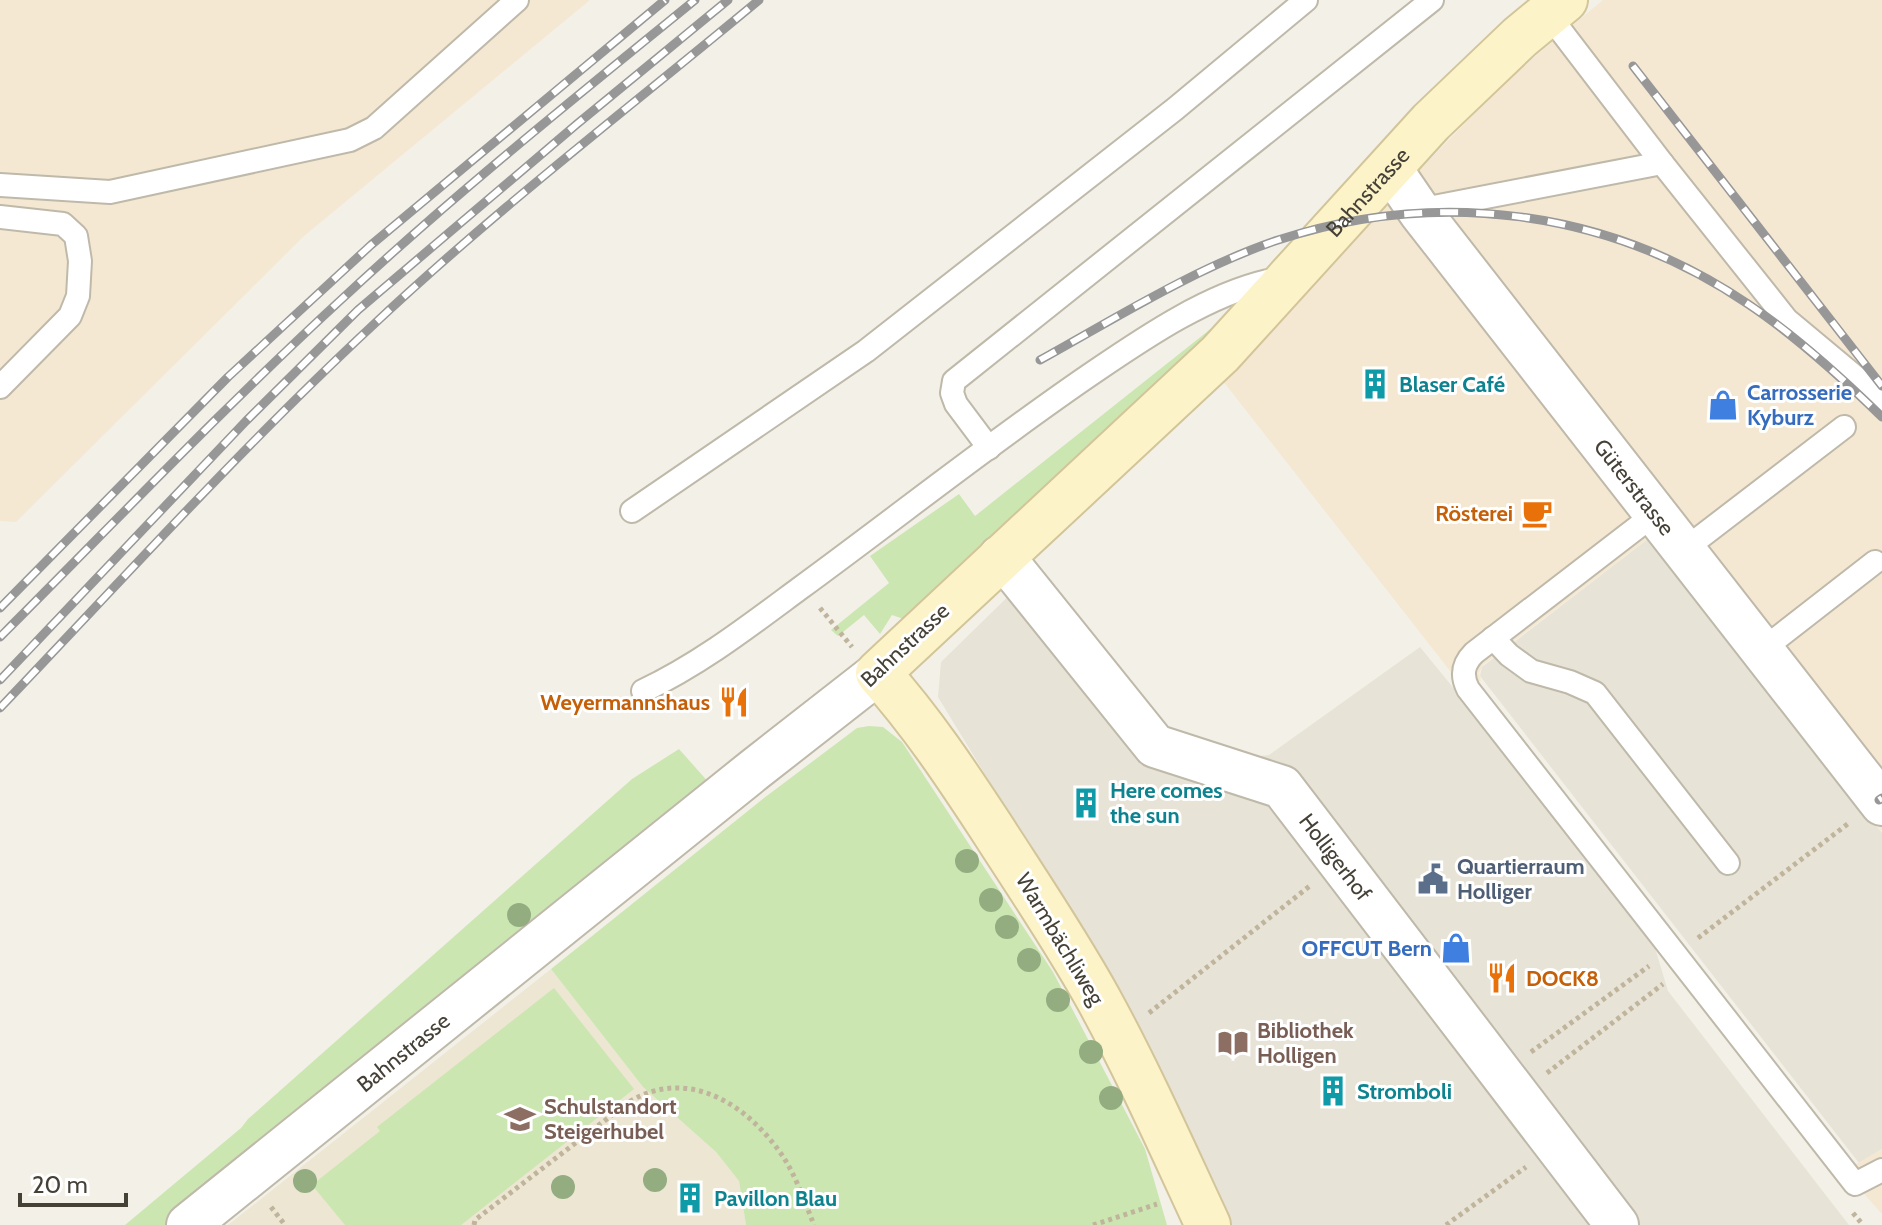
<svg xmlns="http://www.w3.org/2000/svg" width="1882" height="1225" viewBox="0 0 1882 1225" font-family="Cabin,sans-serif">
  <rect width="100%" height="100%" fill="#f3f0e8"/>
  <g fill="#e7e3d6">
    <path d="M1653,535L1882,833V1149L1859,1163L1480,676L1482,667Z"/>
    <path d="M1035,570L1197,763L1269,755L1420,647L1649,928L1668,991L1849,1225H1229L1126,1006L938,697L941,662Z"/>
  </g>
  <g fill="#f5e8d3">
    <path d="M0,0H590L304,236L16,522L0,521Z"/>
    <path d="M1603,0H1882V832L1654,534L1483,665L1479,673L1481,681L1465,690L1219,376L1509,78Z"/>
    <path d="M1882,1149V1214L1844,1171Z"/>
  </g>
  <path fill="#ece6d2" d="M551,969L643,1087L716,1152L739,1181L746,1225H228Z"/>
  <g fill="#cce6b2">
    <path d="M1242,304L909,621L892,615L880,634L864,615L838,636L831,630L889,583L870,556L959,494L975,516Z"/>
    <path d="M869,726L883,727L902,742L1053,972L1145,1149L1167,1225H746L739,1181L716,1152L643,1087L551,969L764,798L857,728Z"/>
    <path d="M679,749L711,785L176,1225H125L241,1128L248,1119L632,779Z"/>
    <path d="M554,988L634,1089L461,1225H345L312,1185L380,1131L377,1127Z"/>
  </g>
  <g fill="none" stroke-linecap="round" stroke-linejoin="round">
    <g stroke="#bfb9aa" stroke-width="26">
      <g id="lane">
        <path d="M1548,14L1662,163L1787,320L1871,390L1882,403"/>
        <path d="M0,185L110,192L350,140L374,128L517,0"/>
        <path d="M1418,210L1662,163"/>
        <path d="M0,217L63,224L76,236L80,261L78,296L70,316L0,387"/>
        <path d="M989,448L956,404L952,393L954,381L1432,0"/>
        <path d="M632,511L866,351L1175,109L1306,0"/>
        <path d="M1656,513L1474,653C1463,664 1461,675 1468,689L1855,1184L1882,1170"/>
        <path d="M1685,549L1844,427"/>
        <path d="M1493,638L1509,655L1531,671L1570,682L1595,693L1728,863"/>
        <path d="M1762,650L1875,562"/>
        <path d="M643,691C700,664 749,626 799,589C899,516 995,439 1097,370C1147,336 1208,295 1268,281L1279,289"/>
      </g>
    </g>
    <g stroke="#bfb9aa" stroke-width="46">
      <g id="street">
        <path id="s1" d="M1390,168L1420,212L1882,804"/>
        <path id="s2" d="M1000,557L1015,572L1155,746L1282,787L1617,1225"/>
        <path id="s3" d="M188,1225L754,770L878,673"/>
      </g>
    </g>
    <g stroke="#d2c599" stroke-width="48">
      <g id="secondary">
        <path id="s4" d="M1208,1225C1173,1150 1139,1073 1099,1000C1067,942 1029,886 993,830C957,775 922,722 878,673L1220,354L1431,122L1520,37L1565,0"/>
      </g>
    </g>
    <g stroke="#c0b59c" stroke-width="5" stroke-dasharray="4 4" stroke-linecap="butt">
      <path d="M820,608L852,647"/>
      <path d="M1698,938L1849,823"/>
      <path d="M1149,1013L1311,885"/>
      <path d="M1531,1052L1649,966"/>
      <path d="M1547,1073L1663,984"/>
      <path d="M271,1207L285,1225"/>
      <path d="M1853,1213L1863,1225"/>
      <path d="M474,1225L475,1220L629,1102C691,1064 754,1109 787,1163C798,1182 806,1205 814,1225"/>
      <path d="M1093,1225L1157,1204"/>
      <path d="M1446,1225L1526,1167"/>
    </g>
    <use href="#lane" stroke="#fff" stroke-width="22"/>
    <use href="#street" stroke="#fff" stroke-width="42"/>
    <use href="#secondary" stroke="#fdf3c8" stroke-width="44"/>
    <g stroke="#979797" stroke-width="9">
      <g id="rail">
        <path d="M1633,66L1882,386"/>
        <path d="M1040,360C1116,318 1195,268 1278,240C1437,188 1608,209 1748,304C1796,336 1840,376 1882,417"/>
        <path d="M0,608L228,377L371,245L665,0"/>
        <path d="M0,637C114,523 225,406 344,297C456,193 576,97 695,0"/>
        <path d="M0,680L246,421L358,310L577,124L728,0"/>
        <path d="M0,708C122,580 241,448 371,327C494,211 629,108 759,0"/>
        <path d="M1879,800L1882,798"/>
      </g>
    </g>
    <use href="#rail" stroke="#fff" stroke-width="6" stroke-dasharray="18" stroke-linecap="butt"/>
  </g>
  <g fill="#93ad80">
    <circle cx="967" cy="861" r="12"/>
    <circle cx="991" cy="900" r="12"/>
    <circle cx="519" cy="915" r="12"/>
    <circle cx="1007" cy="927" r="12"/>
    <circle cx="1029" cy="960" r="12"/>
    <circle cx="1058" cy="1000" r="12"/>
    <circle cx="1091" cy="1052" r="12"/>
    <circle cx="1111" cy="1098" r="12"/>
    <circle cx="655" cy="1180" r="12"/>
    <circle cx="305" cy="1181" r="12"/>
    <circle cx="563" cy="1187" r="12"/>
  </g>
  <defs>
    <g id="building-bare" transform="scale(2.4)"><path d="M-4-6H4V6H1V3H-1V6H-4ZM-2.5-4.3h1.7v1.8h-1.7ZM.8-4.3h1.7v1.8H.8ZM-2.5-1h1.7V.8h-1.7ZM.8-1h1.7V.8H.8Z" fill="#0f9aa8" stroke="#fff" stroke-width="2.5" paint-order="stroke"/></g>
    <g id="shop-bare" transform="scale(2.4)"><path d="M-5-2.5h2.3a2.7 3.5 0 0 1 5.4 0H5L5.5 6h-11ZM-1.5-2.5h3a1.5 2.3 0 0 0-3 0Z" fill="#3f7fe0" stroke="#fff" stroke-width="2.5" paint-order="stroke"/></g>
    <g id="cafe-bare" transform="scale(2.4)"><path d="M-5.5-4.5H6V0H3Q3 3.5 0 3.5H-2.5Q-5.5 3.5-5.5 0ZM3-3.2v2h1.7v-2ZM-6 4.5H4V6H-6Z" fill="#e8710a" stroke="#fff" stroke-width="2.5" paint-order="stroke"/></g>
    <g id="restaurant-bare" transform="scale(2.4)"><path d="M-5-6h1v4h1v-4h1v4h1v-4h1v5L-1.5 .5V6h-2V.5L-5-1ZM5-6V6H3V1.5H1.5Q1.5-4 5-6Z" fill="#e8710a" stroke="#fff" stroke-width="2.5" paint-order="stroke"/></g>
    <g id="civic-bare" transform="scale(2.4)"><path d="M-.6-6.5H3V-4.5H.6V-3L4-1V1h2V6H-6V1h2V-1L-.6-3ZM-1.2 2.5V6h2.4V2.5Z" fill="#5c6f8a" stroke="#fff" stroke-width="2.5" paint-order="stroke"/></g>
    <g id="library-bare" transform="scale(2.4)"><path d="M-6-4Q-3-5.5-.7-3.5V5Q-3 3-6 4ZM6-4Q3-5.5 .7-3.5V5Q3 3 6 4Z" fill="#8d6e63" stroke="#fff" stroke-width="2.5" paint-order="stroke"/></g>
    <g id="school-bare" transform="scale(2.4)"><path d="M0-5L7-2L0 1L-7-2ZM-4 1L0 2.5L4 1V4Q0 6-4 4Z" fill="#8d6e63" stroke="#fff" stroke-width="2.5" paint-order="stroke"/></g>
  </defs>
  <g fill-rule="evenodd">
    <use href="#building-bare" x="1375" y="384"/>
    <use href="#shop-bare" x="1723" y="405"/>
    <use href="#cafe-bare" x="1537" y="513"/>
    <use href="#restaurant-bare" x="734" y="702"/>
    <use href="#building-bare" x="1086" y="803"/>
    <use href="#civic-bare" x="1433" y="879"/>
    <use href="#shop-bare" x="1456" y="948"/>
    <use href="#restaurant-bare" x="1502" y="978"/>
    <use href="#library-bare" x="1233" y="1043"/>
    <use href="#building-bare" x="1333" y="1091"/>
    <use href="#school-bare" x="520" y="1119"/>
    <use href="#building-bare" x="690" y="1198"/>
  </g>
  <g text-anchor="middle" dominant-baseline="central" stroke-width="6" stroke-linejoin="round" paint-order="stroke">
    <g font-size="22" fill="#464137" stroke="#fff">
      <text stroke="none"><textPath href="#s4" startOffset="1332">Bahnstrasse</textPath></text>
      <text stroke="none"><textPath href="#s1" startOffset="402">Güterstrasse</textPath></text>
      <text transform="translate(905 645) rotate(-43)">Bahnstrasse</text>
      <text stroke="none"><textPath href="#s2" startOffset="466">Holligerhof</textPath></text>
      <text transform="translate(1060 939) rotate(59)">Warmbächliweg</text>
      <text stroke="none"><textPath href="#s3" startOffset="276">Bahnstrasse</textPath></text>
    </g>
    <g font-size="22" font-weight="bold" fill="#0d838f" stroke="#fff" text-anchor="start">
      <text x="1399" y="384">Blaser Café</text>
      <text x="1110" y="790">Here comes<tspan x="1110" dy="25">the sun</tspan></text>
      <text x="1357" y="1091">Stromboli</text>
      <text x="714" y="1198">Pavillon Blau</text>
    </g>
    <g font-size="22" font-weight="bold" fill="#366cbe" stroke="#fff" text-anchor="start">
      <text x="1747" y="392">Carrosserie<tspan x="1747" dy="25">Kyburz</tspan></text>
      <text x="1432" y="948" text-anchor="end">OFFCUT Bern</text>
    </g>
    <g font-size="22" font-weight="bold" fill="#c56008" stroke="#fff" text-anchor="end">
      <text x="1513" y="513">Rösterei</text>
      <text x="710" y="702">Weyermannshaus</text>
      <text x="1526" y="978" text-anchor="start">DOCK8</text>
    </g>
    <g font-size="22" font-weight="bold" fill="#4e5e75" stroke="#fff" text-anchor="start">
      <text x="1457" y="866">Quartierraum<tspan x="1457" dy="25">Holliger</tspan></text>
    </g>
    <g font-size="22" font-weight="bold" fill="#785e54" stroke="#fff" text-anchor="start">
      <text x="1257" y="1030">Bibliothek<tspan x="1257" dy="25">Holligen</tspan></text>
      <text x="544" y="1106">Schulstandort<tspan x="544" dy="25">Steigerhubel</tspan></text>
    </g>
  </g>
  <path d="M20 1193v12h106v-12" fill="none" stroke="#464137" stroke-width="4"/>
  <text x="32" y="1193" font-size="24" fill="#464137" stroke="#ffffff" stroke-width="6" paint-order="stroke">20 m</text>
</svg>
